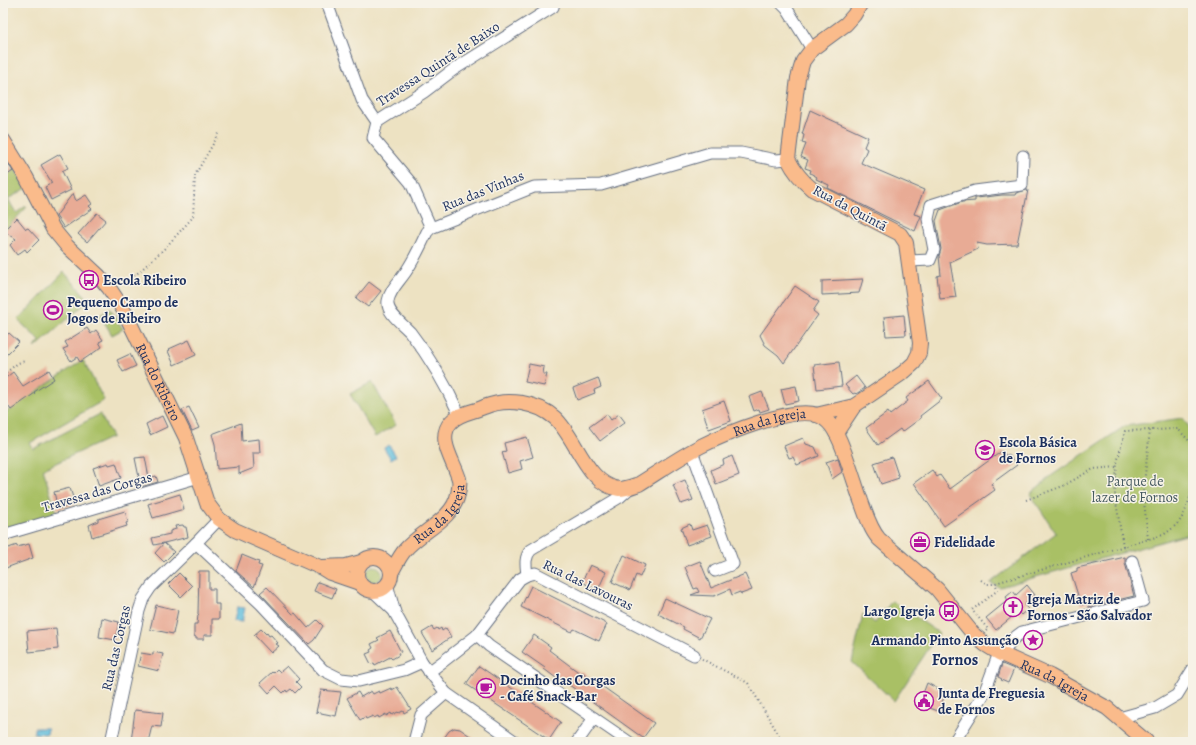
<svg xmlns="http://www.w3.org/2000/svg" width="1196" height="745" viewBox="0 0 1196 745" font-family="Alegreya,serif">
  <rect width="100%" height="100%" fill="#f7f3e8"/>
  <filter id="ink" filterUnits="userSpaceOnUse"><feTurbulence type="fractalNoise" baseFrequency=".025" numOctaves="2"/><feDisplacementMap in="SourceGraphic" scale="8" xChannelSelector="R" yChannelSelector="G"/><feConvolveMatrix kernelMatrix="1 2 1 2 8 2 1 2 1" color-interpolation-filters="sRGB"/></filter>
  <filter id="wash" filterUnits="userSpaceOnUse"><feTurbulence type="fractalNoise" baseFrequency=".012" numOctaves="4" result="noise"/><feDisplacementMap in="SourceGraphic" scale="16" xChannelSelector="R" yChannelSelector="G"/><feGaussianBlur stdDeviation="0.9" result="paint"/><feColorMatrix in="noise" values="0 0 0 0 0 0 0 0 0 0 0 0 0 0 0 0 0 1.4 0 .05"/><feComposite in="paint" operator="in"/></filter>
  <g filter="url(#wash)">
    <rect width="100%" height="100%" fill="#ede2c2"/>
    <g fill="#a9c065" stroke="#627862">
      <path d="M15,169L27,188L8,199L16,213L26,206L27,207L3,232V178Z"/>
      <path d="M64,272L89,300L35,348L34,347L40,341L18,320Z"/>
      <path d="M110,309L123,329L112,335L100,315Z"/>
      <path d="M83,360L104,400L30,443L33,449L100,414L112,437L43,469L57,515L3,530V414Z"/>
      <path d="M372,382L396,425L375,437L350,394Z"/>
      <path d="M1183,418L1193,433V533L1000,587L990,583L1056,533L1030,494L1051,476L1125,426Z"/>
      <circle cx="374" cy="574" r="8"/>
      <path d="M892,601L939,633L894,701L852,662L863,614L875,623Z"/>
    </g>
    <g fill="#5fbedd" stroke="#3d769e">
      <path d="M389,445L396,456L391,459L384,448Z"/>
      <path d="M237,607L245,608L242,622L234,621Z"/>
      <path d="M34,728H48L47,734L34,733Z"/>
    </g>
    <g id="blocks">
      <g fill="#e8ab95">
        <path d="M810,110L868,137L864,147L867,149L861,163L924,190L914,214L921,216L915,231L828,188L829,185L816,179L817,177L810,173L811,170L805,168L808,160L801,157L806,144L802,143L804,135L802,134Z"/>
        <path d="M60,154L68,168L62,171L71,190L51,200L45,187L52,183L41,165Z"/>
        <path d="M5,160L13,171L3,178V162Z"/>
        <path d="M1027,190H1028L1017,244L987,245L977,243L978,249L950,262L956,297L940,299L937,276L941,275L939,256L941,249L936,221L940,210L962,202L975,201V198H977L1002,195H1015L1016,193Z"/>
        <path d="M73,193L76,201L86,195L92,204L89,206L92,209L64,228L56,216Z"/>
        <path d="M97,213L106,220L87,242L78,234Z"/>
        <path d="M17,218L26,229L28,228L39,240L27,252L25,249L17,255L10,245L16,239L4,231Z"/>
        <path d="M863,279L859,293L822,295V281Z"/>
        <path d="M369,282L381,291L368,307L356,298Z"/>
        <path d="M795,286L819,302L813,311L818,315L784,363L778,355L765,345L760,335Z"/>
        <path d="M904,315L906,335L886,336L884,317Z"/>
        <path d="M87,328L91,334L96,330L103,340L99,342L102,347L80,362L77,357L71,361L63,349L68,347L65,342Z"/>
        <path d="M9,333L19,342L3,358V339Z"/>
        <path d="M189,340L196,355L174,365L168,351L170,350L169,349Z"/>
        <path d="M130,354L136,366L123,372L117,360Z"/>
        <path d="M839,362L842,386L817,389L814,365Z"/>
        <path d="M529,364L544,367L543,374H547L544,386L525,382Z"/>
        <path d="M49,370L54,379L34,392L35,393L11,410L3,399V380L13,372L23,386Z"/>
        <path d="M856,376L865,388L856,394L855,393L853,394L845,385Z"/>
        <path d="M598,378L601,387L594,390L595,393L577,400L573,388Z"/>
        <path d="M929,381L942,399L920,416L921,418L902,432L900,429L878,445L866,428L888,412L890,415L908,401L906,398Z"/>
        <path d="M796,386L799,401L785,404L781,389Z"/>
        <path d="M762,392L769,409L760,412L759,409L754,411L749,397Z"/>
        <path d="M724,401L731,421L709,429L702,409Z"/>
        <path d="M189,407L199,428L192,431L182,410Z"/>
        <path d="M607,414L611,420L619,414L625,422L600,441L589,427Z"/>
        <path d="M162,416L167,427L150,435L146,424Z"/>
        <path d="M241,423L242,441L259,439L260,453H253L254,468L239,474V467L217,469L215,444L212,434Z"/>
        <path d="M527,437L533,457L520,461L522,469L508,473L502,452L506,451L504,443Z"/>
        <path d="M803,438L806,444L815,447L819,456L797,465L793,457L789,458L784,446Z"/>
        <path d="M1002,451L1006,456L1008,454L1017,465L991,484L995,490L944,526L914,483L932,470L937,477L940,475L950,489Z"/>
        <path d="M732,456L739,475L716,484L711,470L724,464L723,460Z"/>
        <path d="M145,457L149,478L156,476L158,482L141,487L135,458Z"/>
        <path d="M892,457L899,478L881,484L874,463Z"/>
        <path d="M838,458L842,472L832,479L826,462Z"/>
        <path d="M108,463L109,465L116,463L121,478L99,486L93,468Z"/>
        <path d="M685,480L693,500L681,504L673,485Z"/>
        <path d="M70,488L75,504L58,509L54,492Z"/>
        <path d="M180,494L184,509L153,518L148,504Z"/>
        <path d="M125,511L128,522L126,523L127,526L92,537L89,525L98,521V519Z"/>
        <path d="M690,524L692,530L707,525L712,536L687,545L681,528Z"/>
        <path d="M183,525L184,527H186L188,537L164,543L174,552L164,562L155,553L164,543L154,545L152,538L170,534V531L176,529L175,526Z"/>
        <path d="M29,544L33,558L3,569V550L17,545V547Z"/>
        <path d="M242,555L259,562L258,565L262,566L254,587L236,571Z"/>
        <path d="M624,555L645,565L640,577L636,575L630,590L612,582Z"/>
        <path d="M1125,557V563L1134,596L1089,607L1088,603L1081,605L1071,573L1077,571V568Z"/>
        <path d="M700,561L711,588L745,574L752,590L741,594L740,592L732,595L730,589L714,596L691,595L699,592L697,588L694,589L685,567Z"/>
        <path d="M590,565L606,572L598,590L582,582Z"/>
        <path d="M199,571H209V589H215V604H219V619H212V635H204V639H196V637L194,636V624H197L198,615H199L198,614Z"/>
        <path d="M179,573L192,586L181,597L168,584Z"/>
        <path d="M318,582L336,589L332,598L314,591Z"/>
        <path d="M1027,585L1035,595L1024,605L1028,609L1021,615L1018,612L996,630L986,618L1008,600L1006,597L1013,591L1016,595Z"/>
        <path d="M531,586L607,624L599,641L574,629L572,632L521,607Z"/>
        <path d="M267,587L293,614L295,613L308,628L317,620L323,626L314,640L309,644L260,593Z"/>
        <path d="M665,598L710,619L700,638L683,629L684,627L658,614Z"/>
        <path d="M156,605L178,610L173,634L150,629Z"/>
        <path d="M102,618L119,622L115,640L99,637Z"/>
        <path d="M432,627L434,630L437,628L438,630L441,628L442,631L446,628L451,637L432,650L422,633Z"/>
        <path d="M56,628L58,649L29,652L27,631Z"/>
        <path d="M261,629L266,634L267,633L269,636L271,635L278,643L276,644L279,646L271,653L254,635Z"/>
        <path d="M390,631L401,652L398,653L399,655L392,659L390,657L375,665L374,663L371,664L366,654L371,652L370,650L373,648L371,644L379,640L377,638Z"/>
        <path d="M534,635L551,647L549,650L581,674L582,672L654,723L643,738L565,682L564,684L544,669L545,668L522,652Z"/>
        <path d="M153,652L163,654L159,671L138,666L141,653L153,655Z"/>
        <path d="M1002,664L1014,669L1008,683L1001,680L1002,679L998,677Z"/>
        <path d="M287,666L299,679L296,682L301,687L295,693L291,689L287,692L286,690L283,693L276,686L269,693L260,683L272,672L273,673L277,669L280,672Z"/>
        <path d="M479,666L561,722L549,740L466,684Z"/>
        <path d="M927,683L946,693L938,711L919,704Z"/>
        <path d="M397,687L411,709L404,713L403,711L399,713L398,712L392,715L391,713L386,716V714L379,718L378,716L374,718L373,716L366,719L365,717L360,720L347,698L358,692L361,697L371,691L373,694L379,691L380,693L391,688L392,690Z"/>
        <path d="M321,690L341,692L336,716L316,712Z"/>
        <path d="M135,710L163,713L161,727L152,726L148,742H131Z"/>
        <path d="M454,728L460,729L479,742H441L449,731Z"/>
      </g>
    </g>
  </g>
  <g filter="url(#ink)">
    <use href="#blocks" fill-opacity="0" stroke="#646e81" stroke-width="1"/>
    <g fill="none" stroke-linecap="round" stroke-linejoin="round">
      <g stroke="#646e81" stroke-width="13">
        <g id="minor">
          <path d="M327,3L362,100L377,122"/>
          <path d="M781,3L787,9L812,49"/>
          <path d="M377,122L424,92L453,70L553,7L554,3"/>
          <path d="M377,122L373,138L411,183L431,228"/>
          <path d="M910,261L930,260L934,250L928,219L931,205L975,191L1022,185L1023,156"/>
          <path d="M460,416C446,385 431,359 410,332C403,324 386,313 388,301C390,289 401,280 407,270C415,258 421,245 427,232L431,228L534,187L601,185L710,153H741L776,160L788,159"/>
          <path d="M692,451L733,564L715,571"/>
          <path d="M3,535L199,477"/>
          <path d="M196,543L261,604L323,670L341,679L359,681L404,670L422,662"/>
          <path d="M527,575C526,566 524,557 531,550L620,497L630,488"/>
          <path d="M387,584L395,613L422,662L446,693L516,742"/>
          <path d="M373,591L395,612"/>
          <path d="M477,635L489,646L629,742"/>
          <path d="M1002,654L1014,638L1022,632L1143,601L1132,561"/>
          <path d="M429,672L445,660L477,635L520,579L527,575L535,573L694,655"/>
          <path d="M1119,718L1155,708L1177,695L1193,669"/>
          <path d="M111,742L139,611L143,599L151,587L196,543L219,519"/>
          <path d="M414,742L421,715L446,693"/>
          <path d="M577,742L594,718"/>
          <path d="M954,742L984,694L999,653"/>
        </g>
      </g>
      <g stroke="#646e81" stroke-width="16">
        <g id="major">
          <path id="s1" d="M3,140L26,177L53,229L67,246L98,275L109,288L123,309L186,438L207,503L219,519L235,530L322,568L330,573L359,583"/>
          <path d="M816,415L854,406L904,372L914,363L919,353L920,343L906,243L900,234L812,189C801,180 794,171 788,159L798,78L803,61L812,49L846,24L854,15L861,3"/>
          <path d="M836,433L854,406"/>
          <circle cx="374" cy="574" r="17"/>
          <path d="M322,567L346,566L361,562"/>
          <path id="s2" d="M391,573C395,566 399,557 405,550C421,531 453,520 458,494C459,489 460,483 459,479C454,461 436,439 451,422C459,413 473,412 484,407C496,402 510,401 522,403C534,405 547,411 555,418C576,437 587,485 619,489C626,489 633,486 639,484C660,471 680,457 701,446C725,434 792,406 817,415C829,419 835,430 840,441C848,460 854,481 861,501C866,514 870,529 879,539L937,589L974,635L986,645L999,653L1050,676L1107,708L1147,742"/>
        </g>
      </g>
      <g stroke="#646e81" stroke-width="2" stroke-dasharray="1 3" stroke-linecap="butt">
        <path d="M120,283L134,276L140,271L165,248L193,217L195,175L220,132"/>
        <path d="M3,375L18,363L25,361"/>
        <path d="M1190,498L1193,477"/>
        <path d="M1026,500L1063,486L1093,469L1117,467"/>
        <path d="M1148,539L1143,493L1150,430"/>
        <path d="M1123,546L1115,495L1117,463L1125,431L1178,429L1193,445"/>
        <path d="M981,580L987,584H992L1163,535C1181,523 1183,518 1190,498L1193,499"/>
        <path d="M986,631L988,629L972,610L998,590L995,583"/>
        <path d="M702,659L748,683L783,742"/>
      </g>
      <use href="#minor" stroke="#fff" stroke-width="11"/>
      <use href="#major" stroke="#fabb8b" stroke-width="14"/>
    </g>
  </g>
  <defs>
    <g id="bus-ring" transform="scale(1)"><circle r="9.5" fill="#f7f3e8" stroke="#b5179e" stroke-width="1.5"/><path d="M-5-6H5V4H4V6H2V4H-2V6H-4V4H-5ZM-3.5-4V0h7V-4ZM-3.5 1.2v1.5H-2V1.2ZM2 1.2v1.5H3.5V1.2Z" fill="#b5179e"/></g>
    <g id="stadium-ring" transform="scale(1)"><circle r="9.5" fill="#f7f3e8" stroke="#b5179e" stroke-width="1.5"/><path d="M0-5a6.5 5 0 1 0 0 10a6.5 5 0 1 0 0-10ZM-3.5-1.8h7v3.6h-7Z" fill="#b5179e"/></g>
    <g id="school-ring" transform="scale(1)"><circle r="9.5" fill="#f7f3e8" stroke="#b5179e" stroke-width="1.5"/><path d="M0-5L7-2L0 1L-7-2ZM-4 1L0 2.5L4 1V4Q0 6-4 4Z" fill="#b5179e"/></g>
    <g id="office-ring" transform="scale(1)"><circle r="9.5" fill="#f7f3e8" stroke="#b5179e" stroke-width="1.5"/><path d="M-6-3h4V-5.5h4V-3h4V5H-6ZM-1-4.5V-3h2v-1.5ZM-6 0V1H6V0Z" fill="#b5179e"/></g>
    <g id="church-ring" transform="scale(1)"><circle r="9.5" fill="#f7f3e8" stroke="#b5179e" stroke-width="1.5"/><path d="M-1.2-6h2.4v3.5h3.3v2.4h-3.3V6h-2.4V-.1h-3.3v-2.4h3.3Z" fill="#b5179e"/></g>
    <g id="sight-ring" transform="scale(1)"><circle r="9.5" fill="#f7f3e8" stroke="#b5179e" stroke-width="1.5"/><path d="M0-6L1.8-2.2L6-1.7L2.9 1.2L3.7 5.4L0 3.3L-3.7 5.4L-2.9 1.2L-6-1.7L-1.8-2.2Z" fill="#b5179e"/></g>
    <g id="cafe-ring" transform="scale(1)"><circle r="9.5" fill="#f7f3e8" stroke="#b5179e" stroke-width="1.5"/><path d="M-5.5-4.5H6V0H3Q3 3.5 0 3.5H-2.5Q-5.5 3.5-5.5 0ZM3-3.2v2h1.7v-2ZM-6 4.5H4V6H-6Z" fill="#b5179e"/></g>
    <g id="civic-ring" transform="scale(1)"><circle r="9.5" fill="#f7f3e8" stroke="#b5179e" stroke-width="1.5"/><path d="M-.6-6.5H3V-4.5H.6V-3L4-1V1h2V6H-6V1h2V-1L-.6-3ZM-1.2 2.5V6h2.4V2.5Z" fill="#b5179e"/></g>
  </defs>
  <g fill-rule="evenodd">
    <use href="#bus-ring" x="89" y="280"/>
    <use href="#stadium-ring" x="53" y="310"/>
    <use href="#school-ring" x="985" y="450"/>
    <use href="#office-ring" x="920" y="542"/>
    <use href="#church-ring" x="1013" y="607"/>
    <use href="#bus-ring" x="949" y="611"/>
    <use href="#sight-ring" x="1033" y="640"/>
    <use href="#cafe-ring" x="486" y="688"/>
    <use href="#civic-ring" x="924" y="701"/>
  </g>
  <g text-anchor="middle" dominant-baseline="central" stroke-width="3" stroke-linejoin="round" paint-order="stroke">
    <g font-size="14" fill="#1b2f5e" stroke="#f7f3e8">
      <text transform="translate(438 64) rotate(-33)">Travessa Quintã de Baixo</text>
      <text transform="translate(483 191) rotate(-22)">Rua das Vinhas</text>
      <text transform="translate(850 208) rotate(28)">Rua da Quintã</text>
      <text stroke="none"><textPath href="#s1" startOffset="290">Rua do Ribeiro</textPath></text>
      <text stroke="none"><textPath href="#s2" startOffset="558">Rua da Igreja</textPath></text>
      <text transform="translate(97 492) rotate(-16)">Travessa das Corgas</text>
      <text stroke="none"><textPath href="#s2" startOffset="78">Rua da Igreja</textPath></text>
      <text transform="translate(588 585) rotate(26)">Rua das Lavouras</text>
      <text transform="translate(116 648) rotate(-77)">Rua das Corgas</text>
      <text stroke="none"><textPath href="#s2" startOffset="977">Rua da Igreja</textPath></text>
    </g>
    <g font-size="14" font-weight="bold" fill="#1b2f5e" stroke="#f7f3e8" text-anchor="start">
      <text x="103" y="280">Escola Ribeiro</text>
      <text x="67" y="302">Pequeno Campo de<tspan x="67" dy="16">Jogos de Ribeiro</tspan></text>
      <text x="999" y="442">Escola Básica<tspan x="999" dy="16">de Fornos</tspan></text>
      <text x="934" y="542">Fidelidade</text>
      <text x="1027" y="599">Igreja Matriz de<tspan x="1027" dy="16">Fornos - São Salvador</tspan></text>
      <text x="935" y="611" text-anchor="end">Largo Igreja</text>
      <text x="1019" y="640" text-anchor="end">Armando Pinto Assunção</text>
      <text x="500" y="680">Docinho das Corgas<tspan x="500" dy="16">- Café Snack-Bar</tspan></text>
      <text x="938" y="693">Junta de Freguesia<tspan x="938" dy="16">de Fornos</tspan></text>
    </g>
    <g font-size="14" fill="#465a60" stroke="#f7f3e8">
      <text x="1135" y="481">Parque de<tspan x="1135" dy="16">lazer de Fornos</tspan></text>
    </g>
    <g font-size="16" font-weight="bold" fill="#1b2f5e" stroke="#f7f3e8">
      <text x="955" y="660">Fornos</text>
    </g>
  </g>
  <rect width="1196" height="745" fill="none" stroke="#f7f3e8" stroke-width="16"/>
</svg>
